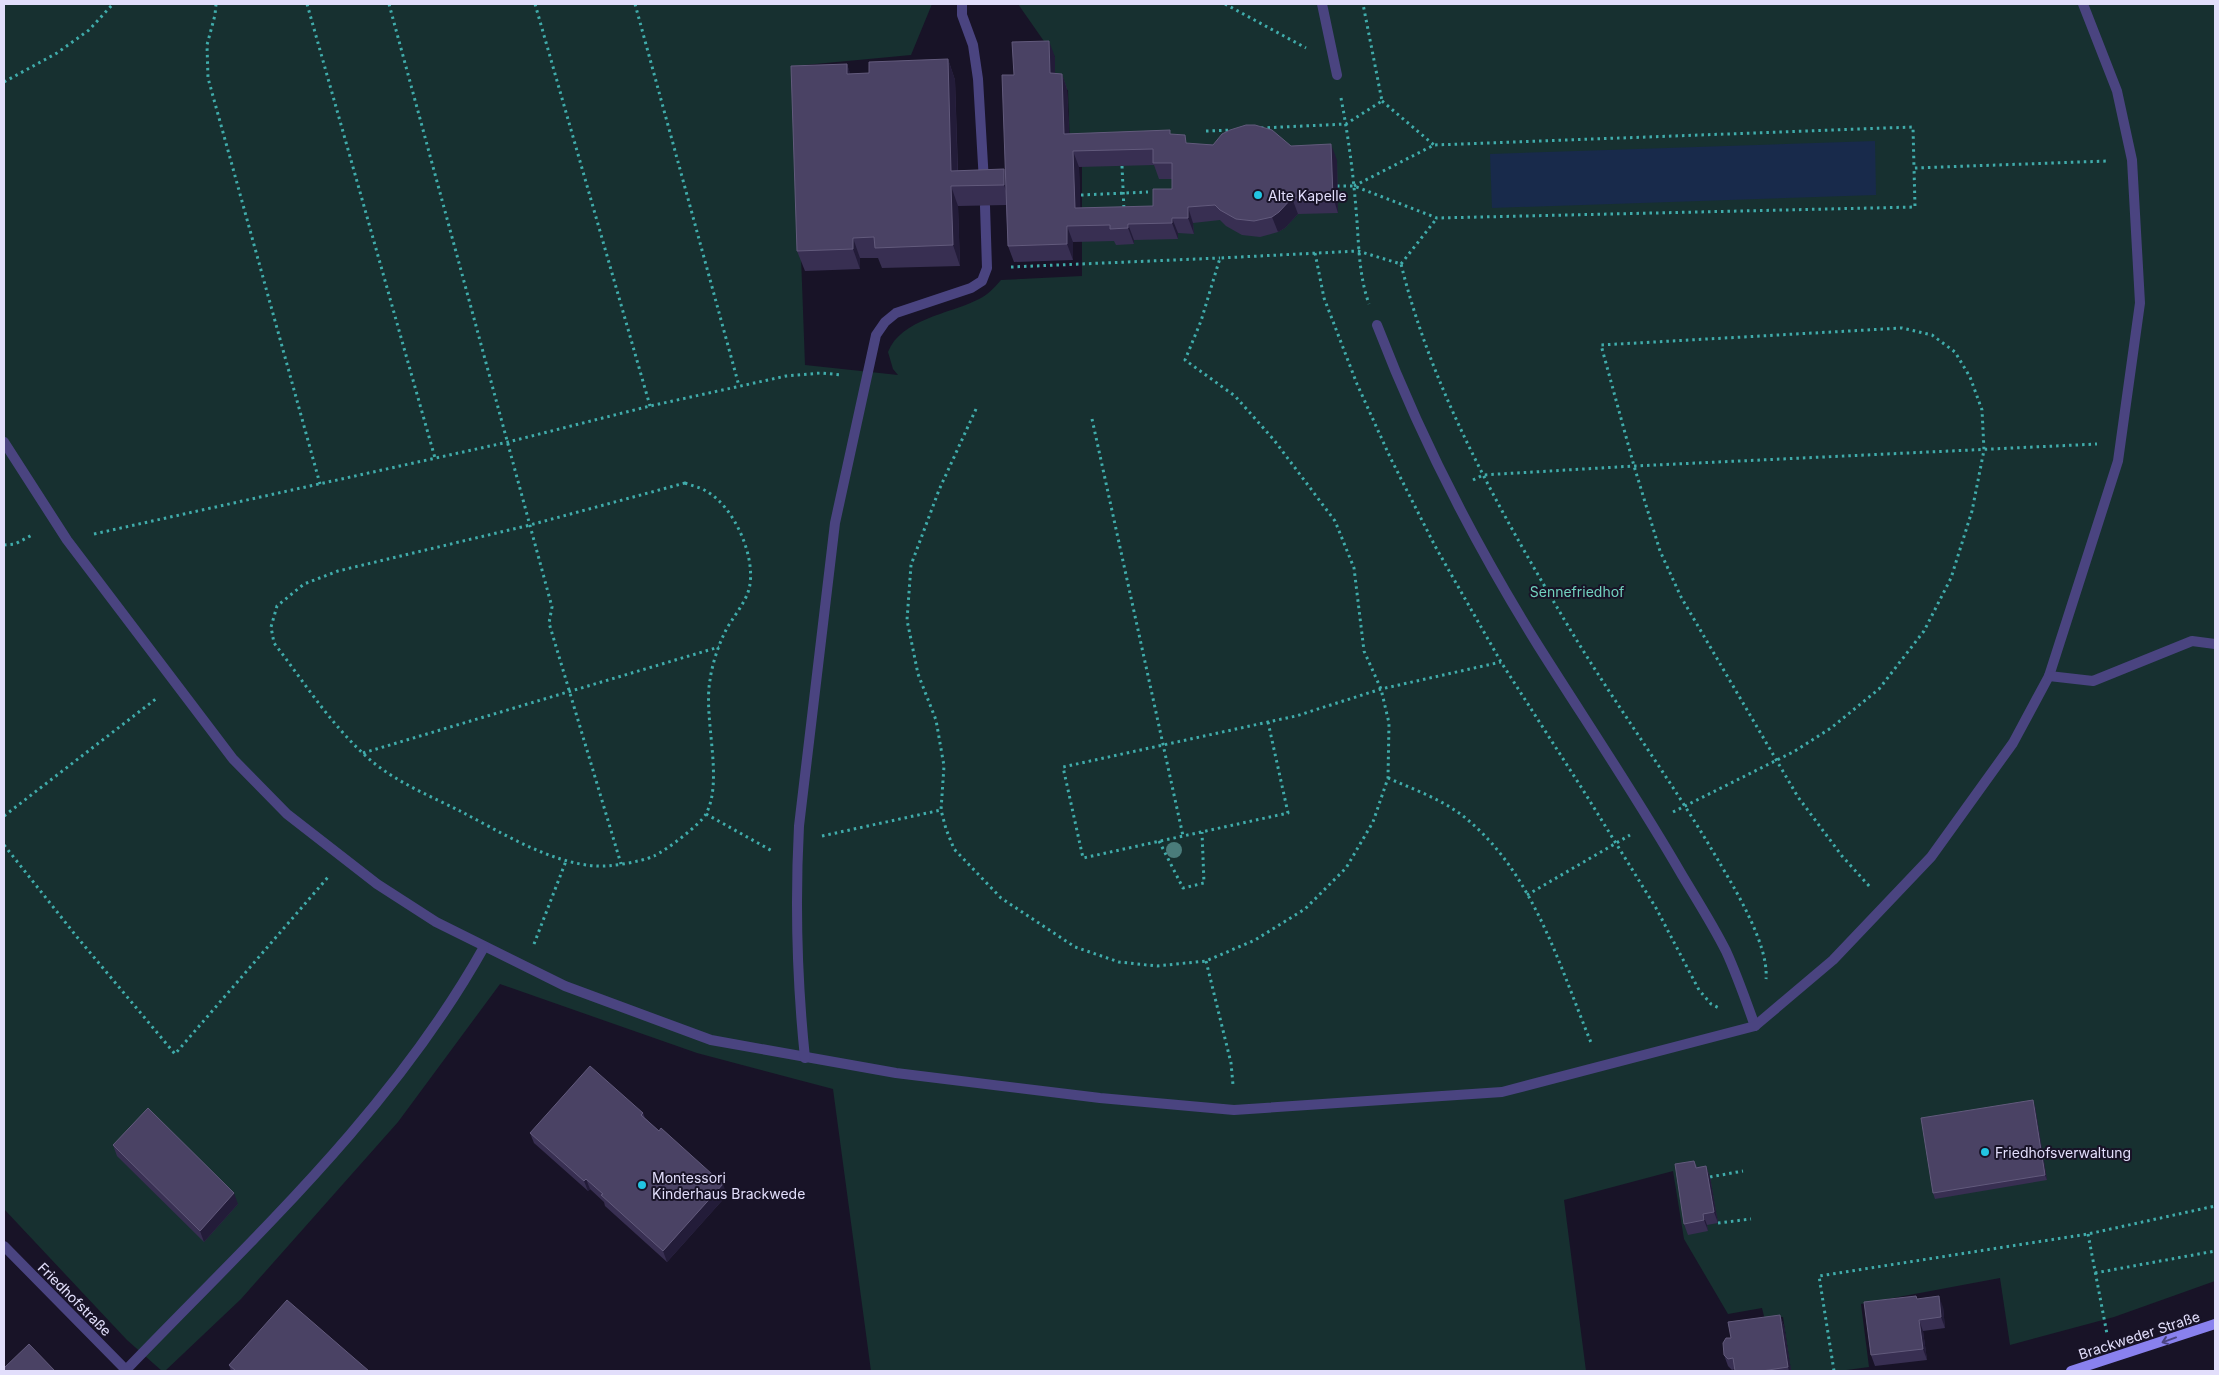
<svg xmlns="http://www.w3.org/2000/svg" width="2219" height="1375" viewBox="0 0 2219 1375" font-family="Inter,sans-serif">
  <rect width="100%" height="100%" fill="#181327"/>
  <path fill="#173030" d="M4,4H932L911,55L794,66L805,365L898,375L893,369L888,352C901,319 949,314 977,300C987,296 994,288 1001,280L1082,276V149L1070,150L1068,90L1055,89V57L1018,4H2215V1281L2114,1317L2010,1345L2000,1278L1861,1304L1869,1367L1839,1371H1791L1783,1317L1765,1320L1762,1308L1728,1314L1684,1239L1673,1171L1564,1200L1586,1371H871L833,1089L697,1053L500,984L398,1122L241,1299L165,1371H162L127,1340L4,1209Z"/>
  <path fill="#182a4b" d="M1875,141L1876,195L1492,208L1490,154Z"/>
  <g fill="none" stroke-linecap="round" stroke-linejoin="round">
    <g stroke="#40acab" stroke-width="3" stroke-dasharray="2.5 4" stroke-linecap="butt">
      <path d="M216,4L215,15L207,45L208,78L320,484"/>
      <path d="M307,4L435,458"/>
      <path d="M389,4L552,607L549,623L621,864"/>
      <path d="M535,4L650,406"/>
      <path d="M635,4L739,386"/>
      <path d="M1225,4L1306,48"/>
      <path d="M4,82L57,53L89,30L113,4"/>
      <path d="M1341,98C1348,135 1353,171 1356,209C1359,241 1358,273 1369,304"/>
      <path d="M1382,101L1434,145"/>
      <path d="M1261,128L1346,124L1382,101L1363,4"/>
      <path d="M1206,131L1232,130"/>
      <path d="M1122,166L1124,210"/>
      <path d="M1337,186H1354L1437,218L1915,207L1914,168L2108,161"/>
      <path d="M1354,186L1434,145L1913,127L1914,168"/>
      <path d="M1081,195L1148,192"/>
      <path d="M1315,253L1324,298L1357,384L1390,457L1435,546L1501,662L1583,790L1656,908L1699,990L1711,1004L1721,1009"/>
      <path d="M1401,264L1437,218"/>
      <path d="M1011,267L1220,258"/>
      <path d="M976,409L939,490L911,565L907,620L918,674L936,720L944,766L941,810L946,829L954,849L1001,898L1075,947L1119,962L1157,966L1206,961L1255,940L1305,909L1346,868L1373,822L1388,778L1389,723L1381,689L1364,651L1354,568L1335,521L1274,440L1235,396L1185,360L1201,321L1220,258L1358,251L1401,264C1432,390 1496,504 1561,614C1610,698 1669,776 1718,860C1735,889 1769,945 1766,979"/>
      <path d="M1092,419L1183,836"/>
      <path d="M1473,480L1483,475L1634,466L2097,444"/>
      <path d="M685,483C692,486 700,487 706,491C734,506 757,558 749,589C745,604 732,618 725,632C718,646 712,665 710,680C703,719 724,780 706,814C700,825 665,851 654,856C640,862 610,867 596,866C549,863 499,831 458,810C428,795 394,781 368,758C331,725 304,682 274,643L271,627L277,606L304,584L338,571L530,525Z"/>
      <path d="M94,534L508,442L650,406L786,376L821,373L842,375"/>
      <path d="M4,545L15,544L34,534"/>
      <path d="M1268,722L1288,813L1083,858L1063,767L1268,722L1296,716L1381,689L1501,662"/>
      <path d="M363,753L719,647"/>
      <path d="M1388,778C1413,789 1441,799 1463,816C1533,871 1559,965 1592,1045"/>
      <path d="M1673,812L1795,751L1831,728L1879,689L1924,631L1951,578L1972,511L1984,450L1982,410L1970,377L1955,352L1932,335L1902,328L1601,345L1634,466L1660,551L1681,597L1798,797L1842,856L1870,887"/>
      <path d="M706,814L774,852"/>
      <path d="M4,816L157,698"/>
      <path d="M822,836L941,810"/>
      <path d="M1159,841L1183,888L1204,883L1202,832"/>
      <path d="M4,845L77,937L175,1054L329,876"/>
      <path d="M1527,895L1630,835"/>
      <path d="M534,944L566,861"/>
      <path d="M1206,961L1231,1063L1233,1085"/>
      <path d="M1710,1177L1743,1171"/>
      <path d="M1718,1223L1751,1219"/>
      <path d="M2088,1234L2107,1334"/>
      <path d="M2095,1273L2215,1251"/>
      <path d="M1834,1371L1819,1276L2088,1234L2215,1206"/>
    </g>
    <g stroke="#4a4480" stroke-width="10">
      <path d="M962,4V15L973,45L978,79L984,182"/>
      <path d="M1322,4L1337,75"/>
      <path d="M1377,325C1420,437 1476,546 1539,647C1587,723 1637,797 1682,875C1697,900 1713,925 1726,951C1737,975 1746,1001 1755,1026"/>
      <path d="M4,442L67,540L233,759L287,814L377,884L436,922L565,986L711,1040L896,1073L1100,1098L1234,1110L1502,1092L1755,1026L1833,960L1931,857L2013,743L2049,676L2118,461L2140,303L2132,160L2117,91L2083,4"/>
      <path d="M2049,676L2093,681L2192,641L2215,644"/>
      <path d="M805,1058C797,981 795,903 799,826L835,523L876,335L885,322L896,313L971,288L982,281L987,268L985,206"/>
      <path d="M126,1370C254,1237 393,1110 484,947"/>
    </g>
    <path stroke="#4a4480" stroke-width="10" d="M4,1246L127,1371"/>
    <path stroke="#8981ee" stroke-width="10" d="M2071,1371L2215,1324"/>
  </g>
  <circle fill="#4a7c7b" cx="1174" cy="850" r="8"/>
  <g fill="#382f52" fill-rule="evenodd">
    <path d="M1055,57V73L1062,74L1067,89L1069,134H1172L1188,144L1291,146L1337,160L1338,213L1298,214L1285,228L1278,232L1260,237L1242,235L1226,226L1220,220L1193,223L1194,234L1178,233V239L1134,240V244L1116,245L1114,241L1073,242V260L1014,262L1008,246L1006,205L958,206L960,266L882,268L878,258H860V269L805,271L797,251L847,64L850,74L869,73L948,59L955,80L958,171L1004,169L1005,173L1014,75ZM1154,165L1159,179H1172V189L1153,206L1080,208L1079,167Z"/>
    <path d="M2035,1106L2047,1180L1935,1199L1933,1193Z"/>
    <path d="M643,1113L645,1118L727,1195L667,1262L605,1206L604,1202L590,1189L588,1191L534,1143L530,1133Z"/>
    <path d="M113,1145L238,1204L204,1242L117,1156Z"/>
    <path d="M1694,1161L1697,1167L1706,1166L1710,1177L1718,1223L1707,1225L1708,1231L1688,1235L1684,1224Z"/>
    <path d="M1917,1299L1943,1307L1945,1328L1923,1331L1927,1360L1875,1366L1871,1355Z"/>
    <path d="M1780,1315L1784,1326L1791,1371H1735V1369L1732,1370L1728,1366L1724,1355Z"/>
    <path d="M229,1365L369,1371H231Z"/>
  </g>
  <g fill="#231c39">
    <path d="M1049,41L1055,57V89L1050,73Z"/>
    <path d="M948,59L955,80L958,186L951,171Z"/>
    <path d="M847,64L854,84L847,74Z"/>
    <path d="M1062,74L1067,89L1070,150L1064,134Z"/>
    <path d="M1331,144L1337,160L1338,213L1333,197Z"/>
    <path d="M1073,151L1079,167L1081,224L1075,208Z"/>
    <path d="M1004,169L1011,190V205L1004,185Z"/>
    <path d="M951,186L958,206L960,266L953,245Z"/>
    <path d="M1292,198L1298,214L1285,228L1278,232L1272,217Z"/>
    <path d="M1188,207L1193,223L1194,234L1188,218Z"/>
    <path d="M1172,218L1178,233V239L1172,223Z"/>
    <path d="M1128,224L1134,240V244L1128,228Z"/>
    <path d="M1067,226L1073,242V260L1067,244Z"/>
    <path d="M853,238L860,258V269L853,249Z"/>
    <path d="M2033,1100L2035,1106L2047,1180L2045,1175Z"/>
    <path d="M1706,1166L1710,1177L1718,1223L1714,1212Z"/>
    <path d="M586,1179L590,1189L588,1191L584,1181Z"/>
    <path d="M723,1184L727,1195L667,1262L663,1251Z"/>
    <path d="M234,1193L238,1204L204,1242L200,1231Z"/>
    <path d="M1703,1214L1707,1225L1708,1231L1704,1220Z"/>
    <path d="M1939,1296L1943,1307L1945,1328L1941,1317Z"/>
    <path d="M1780,1315L1784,1326L1791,1371H1789L1788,1367Z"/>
    <path d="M1919,1320L1923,1331L1927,1360L1923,1349Z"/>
  </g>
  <g fill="#4a4264" stroke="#625a7c" fill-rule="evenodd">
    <path d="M1049,41L1050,73L1062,74L1064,134L1170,130V134L1185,135L1186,143L1213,145L1222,134L1230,130L1246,125H1255L1272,130L1291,146L1331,144L1333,197L1292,198L1279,212L1272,217L1254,221L1236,219L1220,210L1215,205L1188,207V218H1172V223L1128,224V228L1110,229V225L1067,226V244L1008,246L1002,75H1014L1012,42ZM1153,149V163H1172V189H1153V206L1075,208L1073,151Z"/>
    <path d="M948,59L951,171L1004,169V185L951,186L953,245L875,248L874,237L853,238V249L797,251L791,66L847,64V74L869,73V62Z"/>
    <path d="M590,1066L643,1113L641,1115L659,1131L661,1128L723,1184L663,1251L601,1195L603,1194L586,1179L584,1181L530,1133Z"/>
    <path d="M2033,1100L2045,1175L1933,1193L1921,1118Z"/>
    <path d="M148,1108L234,1193L200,1231L113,1145Z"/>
    <path d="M1694,1161L1696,1168L1706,1166L1714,1212L1703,1214L1704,1220L1684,1224L1675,1164Z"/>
    <path d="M1916,1296L1917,1299L1939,1296L1941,1317L1919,1320L1923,1349L1871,1355L1864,1302Z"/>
    <path d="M287,1300L369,1371H236L229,1365Z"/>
    <path d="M1780,1315L1788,1367L1762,1371H1735L1733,1358L1728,1359L1724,1355L1723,1343L1726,1338H1731L1728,1322Z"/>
    <path d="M29,1344L55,1371H4V1368Z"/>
  </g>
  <defs><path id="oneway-shaft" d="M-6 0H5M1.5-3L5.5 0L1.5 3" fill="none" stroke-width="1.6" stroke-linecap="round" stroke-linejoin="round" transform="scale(1.25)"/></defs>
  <use stroke="#4b4481" href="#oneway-shaft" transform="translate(2169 1340) rotate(160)"/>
  <g fill="#22c5e2" stroke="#181327" stroke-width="2">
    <circle cx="1258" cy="195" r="5"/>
    <circle cx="1985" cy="1152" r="5"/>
    <circle cx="642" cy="1185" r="5"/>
  </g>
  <g text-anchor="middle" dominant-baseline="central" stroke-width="4" stroke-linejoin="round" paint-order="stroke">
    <g font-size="14" fill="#e2defb" stroke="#181327" text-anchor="start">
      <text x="1268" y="195">Alte Kapelle</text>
      <text x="1995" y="1152">Friedhofsverwaltung</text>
      <text x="652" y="1177">Montessori<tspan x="652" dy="16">Kinderhaus Brackwede</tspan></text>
    </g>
    <g font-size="14" fill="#72d2bf" stroke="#181327">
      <text x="1577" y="591">Sennefriedhof</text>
    </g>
    <g font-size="14" fill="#e2defb" stroke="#181327">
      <text transform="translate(75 1299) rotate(45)">Friedhofstraße</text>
      <text transform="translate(2139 1335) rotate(-18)">Brackweder Straße</text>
    </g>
  </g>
  <rect width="2219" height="1375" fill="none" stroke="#e2defb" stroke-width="10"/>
</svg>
